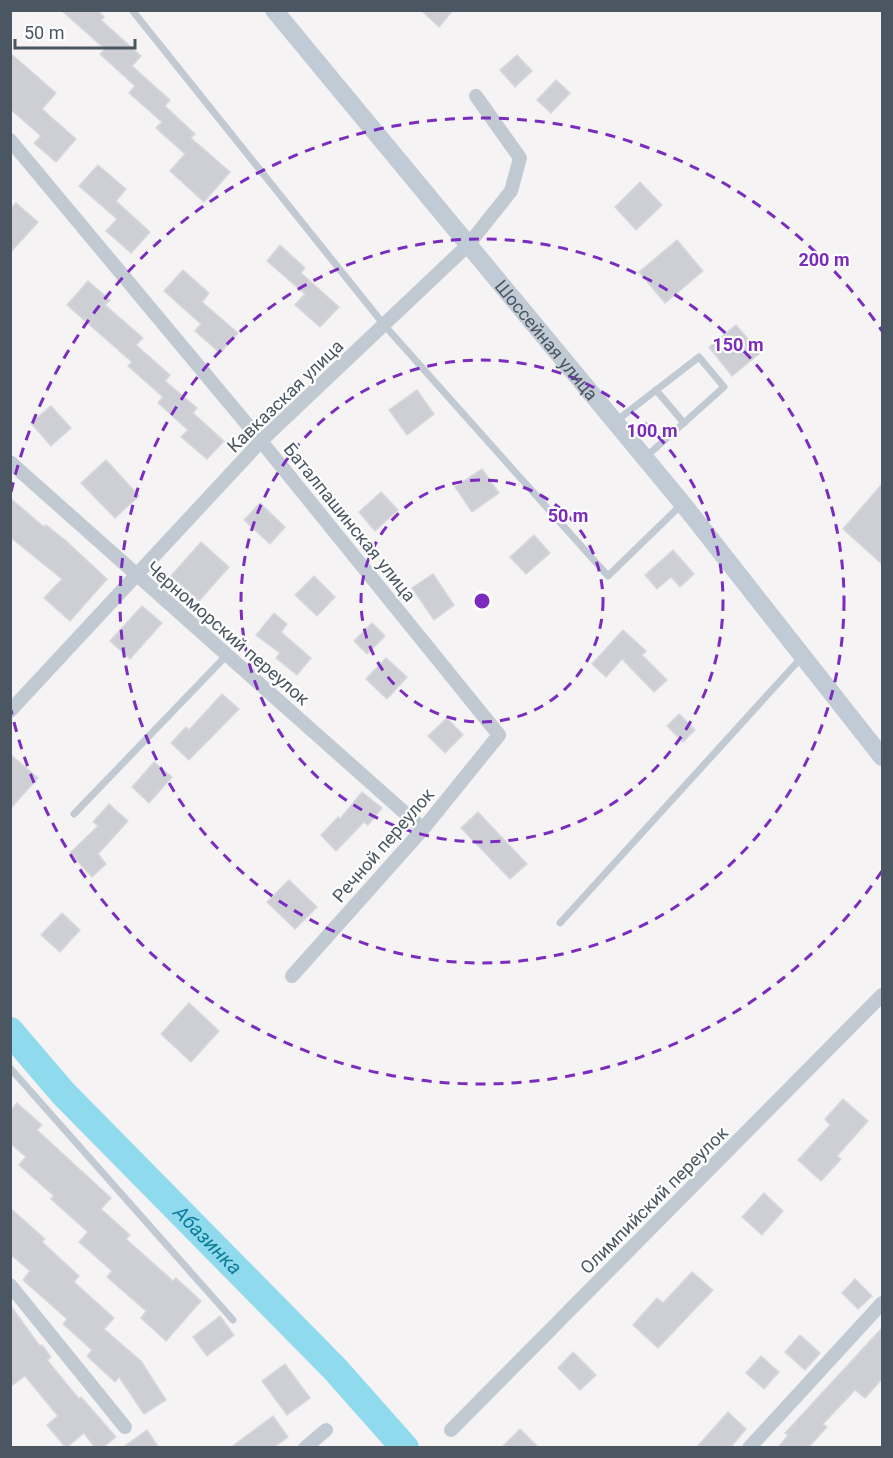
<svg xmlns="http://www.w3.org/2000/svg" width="893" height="1458" viewBox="0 0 893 1458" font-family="Roboto,sans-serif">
  <rect width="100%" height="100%" fill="#f5f3f3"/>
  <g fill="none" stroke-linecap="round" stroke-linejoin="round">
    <path stroke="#90daee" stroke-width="28" id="s1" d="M10,1031L63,1093L335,1369L405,1448"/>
  </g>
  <g fill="#cdcfd5" stroke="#d7d9de" stroke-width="1.5">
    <path d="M61,10H97L104,17L101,20L141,56L132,66L170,100L165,106L195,134L191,138L230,172L204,202L170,171L185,154L156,128L162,122L129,93L135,86L100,54L105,49Z"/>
    <path d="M421,10H453L439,27Z"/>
    <path d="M10,53L56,93L42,109L76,139L56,162L34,143L41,136L10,109Z"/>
    <path d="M517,55L532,71L515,87L500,70Z"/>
    <path d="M556,80L570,93L551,113L537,100Z"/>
    <path d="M98,165L126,189L116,201L150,232L131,253L106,231L117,219L79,186Z"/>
    <path d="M640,182L662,205L636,230L615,207Z"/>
    <path d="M16,203L38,222L10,253V209Z"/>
    <path d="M677,240L703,271L665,303L639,272Z"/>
    <path d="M280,245L305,268L301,273L339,307L320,327L295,305L305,294L267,261Z"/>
    <path d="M183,270L209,293L202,302L238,333L220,353L195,331L201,324L164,291Z"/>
    <path d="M88,281L110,300L105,305L143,338L136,345L170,375L165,381L197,408L193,413L224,441L207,459L181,437L188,430L158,403L163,397L128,366L132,362L67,305Z"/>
    <path d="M736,325L760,353L732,376L709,347Z"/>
    <path d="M417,390L434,414L407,435L389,410Z"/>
    <path d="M51,406L71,428L51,446L31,423Z"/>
    <path d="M106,460L139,496L115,518L81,483Z"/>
    <path d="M482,469L499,493L472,512L455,487Z"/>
    <path d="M882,484V564L843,529Z"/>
    <path d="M381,492L398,510L375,531L359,512Z"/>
    <path d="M10,498L44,527L46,525L65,540L107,579L70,621L44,598L62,579L10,537Z"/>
    <path d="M260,503L285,527L270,544L244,520Z"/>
    <path d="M534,535L550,553L526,574L510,557Z"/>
    <path d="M201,542L229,567L199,601L171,576Z"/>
    <path d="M673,550L694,574L680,587L671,577L657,589L645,575Z"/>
    <path d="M433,574L454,605L434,620L412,588Z"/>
    <path d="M314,576L335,597L317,616L295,595Z"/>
    <path d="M142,606L162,623L130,659L110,641Z"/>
    <path d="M274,613L287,624L281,632L311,658L297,675L276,658L280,653L256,635Z"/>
    <path d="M372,623L385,636L367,654L354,641Z"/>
    <path d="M623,630L646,651L642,655L667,680L654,692L622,659L606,677L592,664Z"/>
    <path d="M386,658L407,677L387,699L366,679Z"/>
    <path d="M222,694L239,709L189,760L171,743L186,727L189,730Z"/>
    <path d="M679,714L695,730L683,742L667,726Z"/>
    <path d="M447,718L463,735L445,753L428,736Z"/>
    <path d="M10,754L38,778L10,809Z"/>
    <path d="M154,762L172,777L149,803L132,787Z"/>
    <path d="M362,792L382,808L368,825L364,822L336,851L321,835L338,817L340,819Z"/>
    <path d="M109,804L128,821L98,854L106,864L92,877L70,853L98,826L93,822Z"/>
    <path d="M478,812L527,864L510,879L461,828Z"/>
    <path d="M289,880L317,907L295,929L267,902Z"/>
    <path d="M62,913L80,930L60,952L41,935Z"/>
    <path d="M189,1003L219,1031L191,1062L161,1034Z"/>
    <path d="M843,1099L868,1121L837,1156L841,1159L821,1181L798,1160L830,1125L825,1119Z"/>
    <path d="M17,1103L42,1125L37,1130L111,1198L101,1209L130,1235L126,1239L173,1281L176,1278L201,1301L166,1341L141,1318L146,1311L107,1277L112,1271L79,1242L88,1232L51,1199L54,1196L19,1165L26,1157L10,1143V1111Z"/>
    <path d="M764,1193L783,1211L762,1235L742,1217Z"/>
    <path d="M10,1208L45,1239L42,1242L79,1276L74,1282L114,1318L104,1329L141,1361L166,1400L144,1414L119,1377L115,1382L87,1356L92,1350L63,1324L67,1319L23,1280L30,1271L10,1254Z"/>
    <path d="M692,1272L713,1290L658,1348L633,1325L657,1298L663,1303Z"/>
    <path d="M855,1279L872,1296L858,1309L842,1293Z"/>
    <path d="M10,1305L40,1346L42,1345L51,1357L47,1360L79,1399L81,1397L116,1437L102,1448H95L84,1433L66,1448L47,1425L58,1416L25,1376L10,1387Z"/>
    <path d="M220,1316L234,1335L207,1356L193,1337Z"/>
    <path d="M882,1328V1379L865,1398L855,1390L823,1424L827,1427L808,1448H778L788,1435L785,1433Z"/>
    <path d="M800,1335L820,1353L805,1370L785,1352Z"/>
    <path d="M573,1352L596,1375L580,1390L558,1368Z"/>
    <path d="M761,1356L779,1372L764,1389L746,1373Z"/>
    <path d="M285,1364L310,1398L287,1415L262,1381Z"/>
    <path d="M728,1412L746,1429L730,1448H696Z"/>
    <path d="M273,1416L288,1437L273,1448H230Z"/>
    <path d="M520,1429L539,1448H501Z"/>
    <path d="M147,1430L159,1448H122Z"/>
  </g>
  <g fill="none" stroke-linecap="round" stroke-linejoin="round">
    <g stroke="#c1cad2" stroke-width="7">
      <path d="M132,10L385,326L608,576L681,505"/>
      <path d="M656,390L684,423"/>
      <path d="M620,418L699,357L724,387L649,454"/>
      <path d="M74,814L226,656"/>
      <path d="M560,923L801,658"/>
      <path d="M10,1068L233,1320"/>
    </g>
    <g stroke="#c1cad2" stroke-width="14">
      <path d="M10,140L261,441L499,735L423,829L292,976"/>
      <path d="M10,462L423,829"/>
      <path d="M10,711L261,441L468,245L511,191L520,158L476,96"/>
      <path d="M10,1285L125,1427"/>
      <path d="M451,1430L882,995"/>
      <path d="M305,1448L326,1430"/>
      <path d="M749,1448L882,1303"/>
    </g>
    <path stroke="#c1cbd6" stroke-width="18" id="s2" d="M274,10L683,504L882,757"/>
  </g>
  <g fill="none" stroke="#7b2cbf" stroke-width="3" stroke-dasharray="10 8">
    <circle cx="482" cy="601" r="121"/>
    <circle cx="482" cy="601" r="241"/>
    <circle cx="482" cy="601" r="362"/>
    <path d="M882 871A483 483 0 0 1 11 710M11 492A483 483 0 0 1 882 331"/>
  </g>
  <g text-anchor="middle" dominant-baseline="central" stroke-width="4.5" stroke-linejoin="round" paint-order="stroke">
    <g font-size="18" fill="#4a5661" stroke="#fff">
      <text stroke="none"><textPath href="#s2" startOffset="428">Шоссейная улица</textPath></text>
      <text transform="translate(285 396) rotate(-44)">Кавказская улица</text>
      <text transform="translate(350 522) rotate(51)">Баталпашинская улица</text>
      <text transform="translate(228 633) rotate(41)">Черноморский переулок</text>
      <text transform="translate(383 845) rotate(-49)">Речной переулок</text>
      <text transform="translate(654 1200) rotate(-45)">Олимпийский переулок</text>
    </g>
    <g font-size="20" font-style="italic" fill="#0c7c9b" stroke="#fff">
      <text stroke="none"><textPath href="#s1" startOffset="288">Абазинка</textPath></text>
    </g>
  </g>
  <circle cx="482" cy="601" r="9" fill="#7b2cbf" stroke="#fff" stroke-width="3"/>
  <g font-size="18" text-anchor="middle" font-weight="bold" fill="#7b2cbf" stroke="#fff" stroke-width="4.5" stroke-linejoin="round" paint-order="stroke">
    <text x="824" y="266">200 m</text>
    <text x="738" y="351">150 m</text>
    <text x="652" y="437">100 m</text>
    <text x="568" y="522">50 m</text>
  </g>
  <rect width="893" height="1458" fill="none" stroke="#4a5661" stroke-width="24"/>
  <path d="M15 39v9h120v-9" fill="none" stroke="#4a5661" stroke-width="3"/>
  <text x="24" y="39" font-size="18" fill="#4a5661" stroke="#ffffff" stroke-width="4.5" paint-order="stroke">50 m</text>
</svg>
